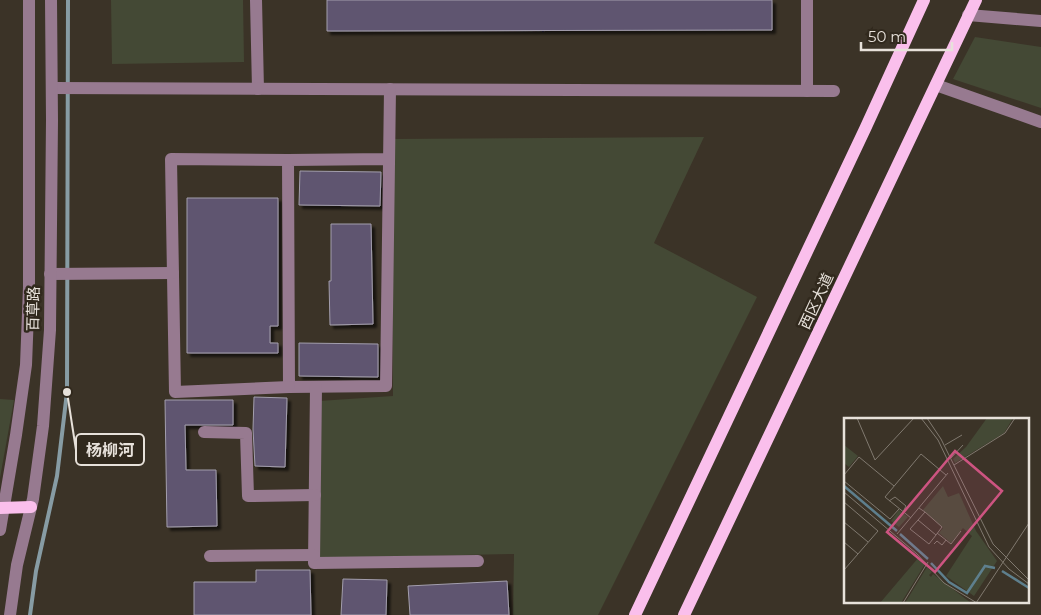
<svg xmlns="http://www.w3.org/2000/svg" width="1041" height="615" viewBox="0 0 1041 615" font-family="Montserrat,'Noto Sans SC',sans-serif">
  <defs>
    <filter id="shadow"><feDropShadow dx="3.5" dy="3.5" stdDeviation="1" flood-color="#0009"/></filter>
  </defs>
  <rect width="100%" height="100%" fill="#3b3327"/>
  <g fill="#444935">
    <path d="M111,0H243L244,62L112,64Z"/>
    <path d="M975,37L1041,47V108L953,79Z"/>
    <path d="M704,137L654,243L757,297L598,615H513L514,554L319,558V401L393,396V139Z"/>
    <path d="M0,399L14,400L0,478Z"/>
  </g>
  <g fill="none" stroke-linecap="round" stroke-linejoin="round">
    <path stroke="#879ca4" stroke-width="4" d="M30,615L36,571L57,476L67,392L68,0"/>
  </g>
  <g fill="#5e556f" stroke="#a39ead" filter="url(#shadow)">
    <path d="M327,0H772V30L327,31Z"/>
    <path d="M300,171L381,172L380,206L299,205Z"/>
    <path d="M187,198H278V326H270V343H278V353H187Z"/>
    <path d="M331,224H371L373,324L330,325L329,281H331Z"/>
    <path d="M299,343L378,344V377L299,376Z"/>
    <path d="M254,397L287,398L285,467L255,466L253,429Z"/>
    <path d="M165,400H233V425H185L186,470H216L217,526L167,527Z"/>
    <path d="M256,570H310L311,615H194V582H256Z"/>
    <path d="M343,579L387,580L386,615H341Z"/>
    <path d="M507,581L509,615H410L408,586Z"/>
  </g>
  <g fill="none" stroke-linecap="round" stroke-linejoin="round">
    <g stroke="#977a90" stroke-width="12">
      <path d="M256,0L258,89"/>
      <path d="M968,15L1041,21"/>
      <path d="M936,85L1041,122"/>
      <path d="M52,88L834,91"/>
      <path d="M807,91V0"/>
      <path d="M389,159L288,160L289,387L386,386L390,89"/>
      <path d="M288,160L171,159L175,392L289,387"/>
      <path d="M50,274L173,273"/>
      <path d="M316,387L314,563L478,561"/>
      <path d="M204,432L246,433L248,496L315,495"/>
      <path d="M0,530L16,435L26,365L29,287V0"/>
      <path d="M210,556L314,555"/>
      <path d="M10,615L17,565L33,499L43,426L50,330L52,120L51,0"/>
    </g>
    <g stroke="#fabfec" stroke-width="12">
      <path d="M0,508L31,507"/>
      <path d="M635,615L865,129L924,0"/>
      <path d="M684,615L976,0"/>
    </g>
  </g>
  <g text-anchor="middle" dominant-baseline="central" stroke-width="5" stroke-linejoin="round" paint-order="stroke">
    <g font-size="15" fill="#e7e1da" stroke="#31291d">
      <text transform="translate(816 301) rotate(-65)">西区大道</text>
      <text transform="translate(33 309) rotate(-89)">百草路</text>
    </g>
  </g>
  <g transform="translate(844 418)">
    <rect width="185" height="185" fill="#3b3327"/>
    <path d="M143,0H169L160,15L111,45L109,41L122,29ZM0,27L14,38L5,49L0,45ZM99,68L104,79L115,75L132,113L153,143L130,178L102,158L128,118L119,110L107,125L95,115L99,110L79,92ZM55,92L64,99L55,109L47,103ZM75,139L81,146L57,185H36ZM83,149L88,154L85,157L87,159L89,156L127,185H61Z" fill="#444935"/>
    <path fill="none" stroke="#5e7f8d" stroke-width="2.5" d="M0,68L53,113M56,116L84,141M87,145L105,164L123,175L141,148L151,150M158,153L185,170"/>
    <path fill="none" stroke="#80796f" stroke-width="1" d="M13,0L31,42L70,0M77,0L94,22L145,129L165,151L185,166M83,0L97,21L149,126L185,162M101,27L118,17M107,40L119,27M110,47L161,15L171,0M0,57L15,39L50,68M0,63L46,101L55,91M0,74L73,136L100,165L133,185M45,83L51,79L62,88L59,94M0,84L34,113L0,152M75,90L81,94L98,109L92,117L74,102L81,94M67,100L41,79L77,36L102,57M74,102L66,111L85,126L92,117M0,104L24,124M93,115L107,126L117,113M53,116L104,55M0,124L14,136M90,126L93,123L98,127L102,122M59,185L84,144M132,185L185,105"/>
    <path fill="#cd5481" fill-opacity="0.15" stroke="#cd5481" stroke-width="2.5" d="M111,33L158,73L91,154L43,114Z"/>
    <rect width="185" height="185" fill="none" stroke="#e7e1da" stroke-width="2.5"/>
  </g>
  <path fill="none" stroke="#e7e1da" stroke-width="2" d="M67 392L76 450"/>
  <circle fill="#e7e1da" stroke="#31291d" stroke-width="2" cx="67" cy="392" r="5"/>
  <rect fill="#31291d" stroke="#e7e1da" stroke-width="2" x="76" y="434" width="68" height="31" rx="5"/>
  <g font-size="16" text-anchor="middle" font-weight="bold" fill="#e7e1da">
    <text x="110" y="456">杨柳河</text>
  </g>
  <path d="M861 42v8h91v-8" fill="none" stroke="#e7e1da" stroke-width="2.5"/>
  <text x="868" y="42" font-size="15" fill="#e7e1da" stroke="#31291d" stroke-width="4" paint-order="stroke">50 m</text>
</svg>
